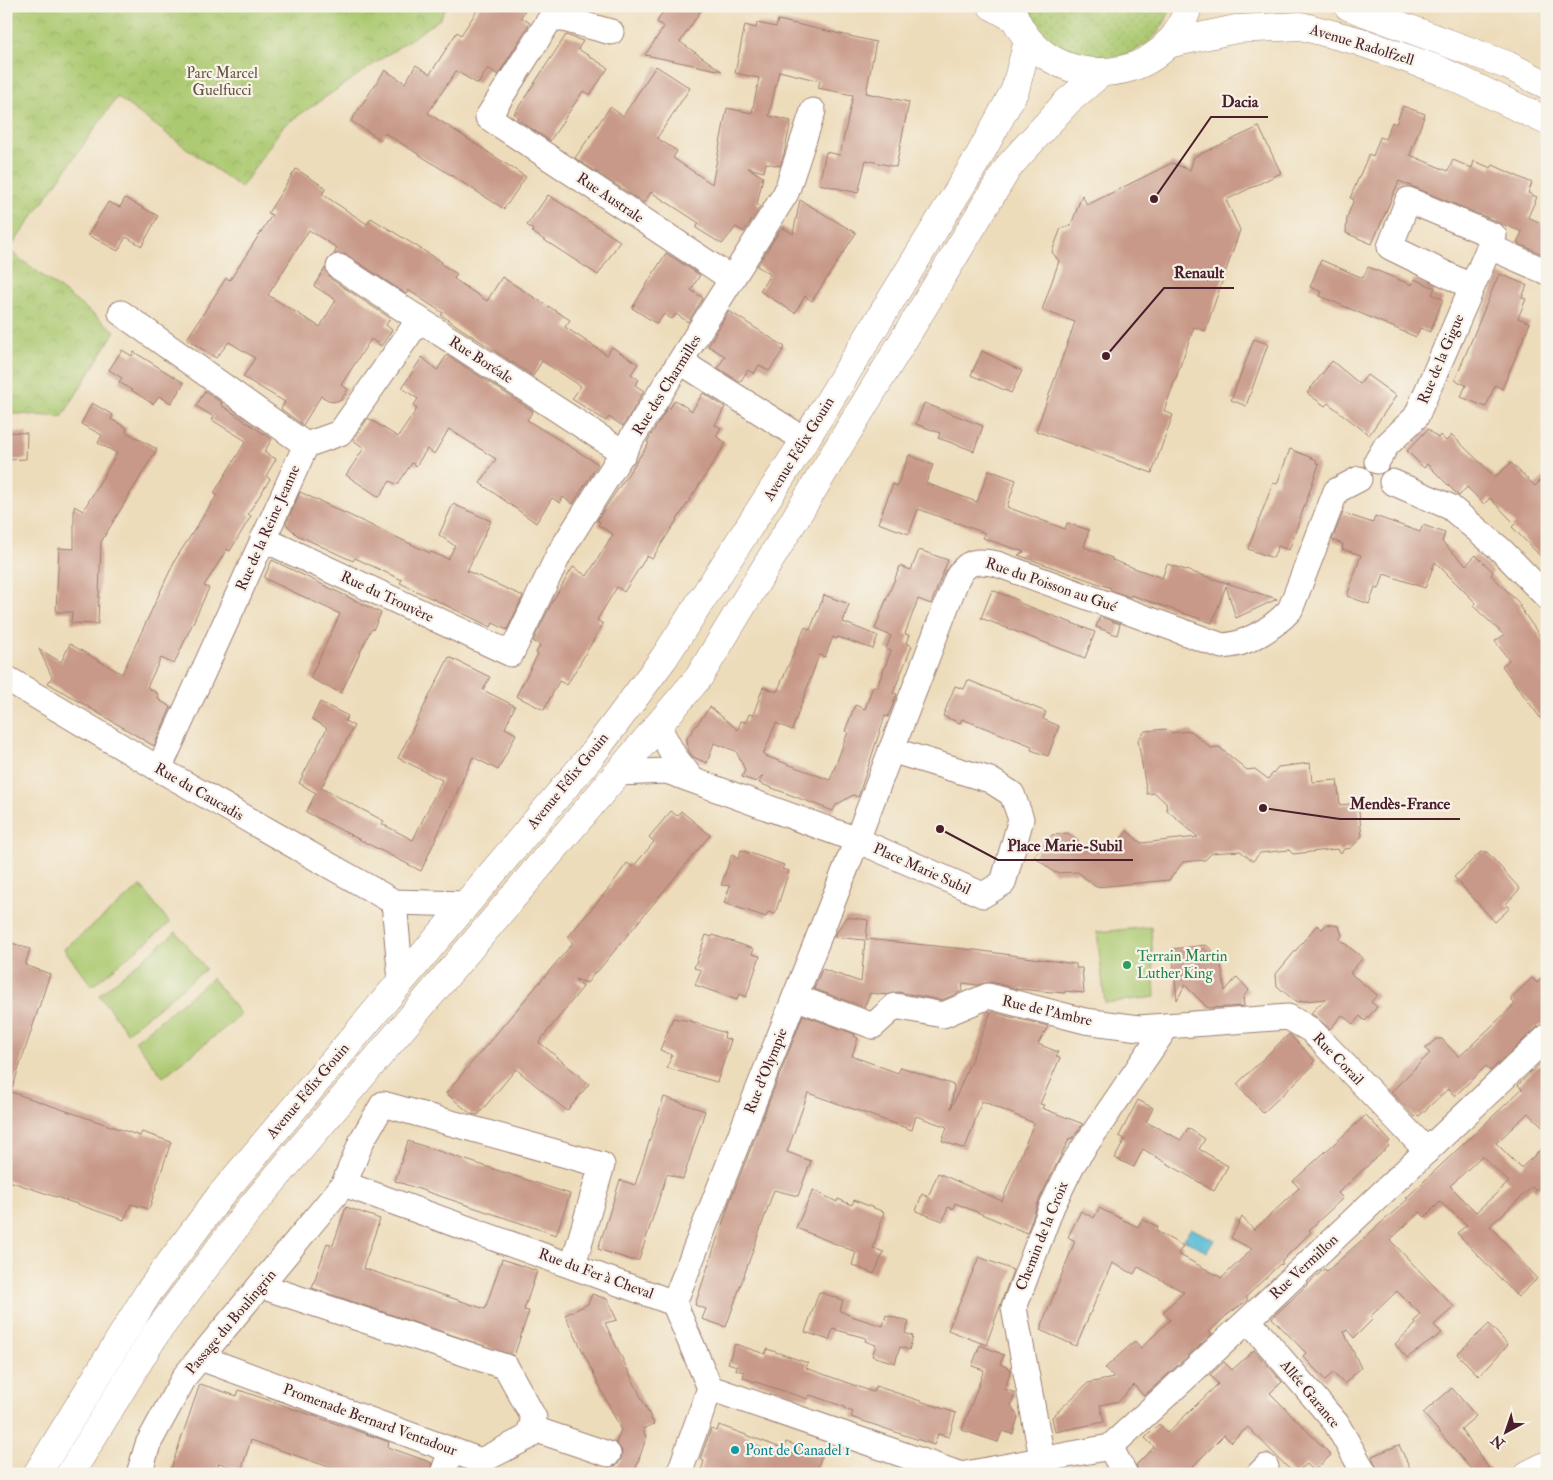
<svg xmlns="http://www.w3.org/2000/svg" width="1553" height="1480" viewBox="0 0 1553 1480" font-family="'IM FELL Double Pica',serif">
  <defs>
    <pattern id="grass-dots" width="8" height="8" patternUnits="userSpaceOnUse" patternTransform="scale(1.25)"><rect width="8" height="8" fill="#abc970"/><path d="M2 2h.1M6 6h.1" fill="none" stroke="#95ac61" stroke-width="1.8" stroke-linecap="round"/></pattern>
    <pattern id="park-crowns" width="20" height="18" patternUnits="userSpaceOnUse" patternTransform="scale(1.25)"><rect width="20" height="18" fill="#abc970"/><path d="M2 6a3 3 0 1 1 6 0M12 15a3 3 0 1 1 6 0" fill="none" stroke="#95ac61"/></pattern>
  </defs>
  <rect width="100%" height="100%" fill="#f7f3e8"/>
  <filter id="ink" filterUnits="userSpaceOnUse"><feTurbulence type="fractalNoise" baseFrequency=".02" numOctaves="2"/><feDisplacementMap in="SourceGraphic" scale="10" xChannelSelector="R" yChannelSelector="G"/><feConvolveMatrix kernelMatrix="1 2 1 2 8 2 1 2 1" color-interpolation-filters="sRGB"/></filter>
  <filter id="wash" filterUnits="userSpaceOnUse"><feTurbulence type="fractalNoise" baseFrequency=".0096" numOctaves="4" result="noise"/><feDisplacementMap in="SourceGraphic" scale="20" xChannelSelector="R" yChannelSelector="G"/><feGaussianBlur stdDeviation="1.12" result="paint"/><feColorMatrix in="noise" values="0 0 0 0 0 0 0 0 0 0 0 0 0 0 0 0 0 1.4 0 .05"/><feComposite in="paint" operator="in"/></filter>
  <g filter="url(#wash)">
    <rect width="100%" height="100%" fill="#eddcba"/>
    <path fill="url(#grass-dots)" stroke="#7a744e" d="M1024,6H1172C1166,20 1159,35 1146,44C1111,68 1061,62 1035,27C1031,21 1028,13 1024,6Z"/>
    <path fill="url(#park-crowns)" stroke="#7a744e" d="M6,6H447L440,19L283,126L241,188L117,97L9,250L115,331L62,417L6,413Z"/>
    <g fill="#abc970" stroke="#7a744e">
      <path d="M141,886L170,923L92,986L64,949Z"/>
      <path d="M1151,927L1155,997L1105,1003L1097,932Z"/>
      <path d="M176,932L206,969L127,1032L99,995Z"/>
      <path d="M212,978L241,1015L163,1077L135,1041Z"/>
    </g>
    <path fill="#56bcd4" stroke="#506e80" d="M1191,1228L1214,1240L1207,1252L1184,1239Z"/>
    <g id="blocks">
      <g fill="#c89988" fill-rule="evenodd">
        <path d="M480,6H527L521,17L530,23L498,75L488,68L478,84L456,71L428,113L526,177L504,209L385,133L381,140L351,121L385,70L405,83L416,65L430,74L457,32L461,35Z"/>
        <path d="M666,6H704L680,42L722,71L645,55L664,27L657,22Z"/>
        <path d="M778,20L876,42L866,93L909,102L896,167L866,160L858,193L819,184L826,152L840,155L853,95L818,88L820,81L779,71L769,116L791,121L784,154L780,166L766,163L764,172L748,168L763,177L757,204L760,207L744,232L736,227L722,244L696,228L699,223L651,192L644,203L575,158L610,107L623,116L656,66L690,88L657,138L677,151L673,158L712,184L727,108L752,113L759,78L735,73L745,25L756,28L757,23L776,27Z"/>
        <path d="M566,35L583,41L578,49L608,68L590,95L583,91L550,141L517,119L518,117L514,114Z"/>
        <path d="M1403,106L1425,114L1410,155L1448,171L1453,160L1472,168L1474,161L1491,168L1493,165L1532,183L1528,193L1537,197L1528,217L1547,226V256L1517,243L1522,232L1399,181L1372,244L1346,233L1347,217L1354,199L1350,198L1369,154L1373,156L1380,137L1385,139L1392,122L1396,124Z"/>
        <path d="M1259,127L1281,173L1226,200L1240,230L1205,331L1194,327L1164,411L1173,415L1152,473L1036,431L1075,322L1042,310L1059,261L1052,252L1061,228L1071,225L1082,195L1087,205L1172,163L1190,170L1194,157Z"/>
        <path d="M296,169L326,188L322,194L367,224L371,218L442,262L441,264L457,274L454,279L487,301L502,277L570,320L565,327L607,355L612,347L638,364L631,374L639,380L635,385L644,391L623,426L609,417L606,421L572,399L581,386L542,361L533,376L463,330L441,315L443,313L408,290L406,294L347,255L334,254L337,248L309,230L268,295L320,327L336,300L314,286L325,268L331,279L390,318L386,325L392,330L381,346L371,339L341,385L348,389L341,400L332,402L321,396L303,425L281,409L285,402L243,377L255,358L229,342L216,358L187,339L226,278L230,280L241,263L272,215L268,213Z"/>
        <path d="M548,195L620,241L598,275L532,232L533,230L527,225Z"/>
        <path d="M125,198L158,216L142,246L126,237L118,251L88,235L108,202L120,207Z"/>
        <path d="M800,200L856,233L812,301L805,296L795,313L760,291L770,274L757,266L782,227L793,234Z"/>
        <path d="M666,253L700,275L691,290L703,298L688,322L676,314L672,319L664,314L657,324L632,308Z"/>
        <path d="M1321,260L1363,278L1368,267L1412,285L1414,279L1435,288L1432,294L1443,299L1430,332L1420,328L1416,337L1320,296L1322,292L1310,287Z"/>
        <path d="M1499,274L1527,285L1522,298L1526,299L1518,318L1530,323L1502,389L1495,385L1486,407L1461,397L1466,385L1455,380Z"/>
        <path d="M729,311L785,347L769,371L759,365L754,374L748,370L740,382L718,368L725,356L708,346Z"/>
        <path d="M1254,339L1268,344L1246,406L1231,400Z"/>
        <path d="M122,350L132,356L134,352L184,383L171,403L159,396L153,404L119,382L122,378L109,370Z"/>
        <path d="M982,351L1022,371L1011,393L971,375Z"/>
        <path d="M447,355L533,411L527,420L598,464L573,504L563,497L560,503L552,498L536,523L480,483L496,459L449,429L434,454L427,449L416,466L412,463L397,485L390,481L379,497L346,475L364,448L353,440L368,418L398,437L417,409L413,406L418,399L402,388L422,357L437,370Z"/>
        <path d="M1332,361L1360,384L1367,375L1396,396L1369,435L1328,403L1325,406L1307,393Z"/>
        <path d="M205,391L222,403L221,405L272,439L264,452L276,459L266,476L270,479L248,514L251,516L230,551L227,549L204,586L209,588L174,664L161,658L147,687L157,693L159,700L171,707L154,746L48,683L52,677L39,649L61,662L70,644L122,674L175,560L217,495L214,493L246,441L212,420L214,417L196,406Z"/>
        <path d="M703,393L725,407L715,425L721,428L716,436L726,443L652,559L647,556L624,592L617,587L597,620L603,624L567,685L559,681L544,710L516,696L538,654L536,653L540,645L533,641L552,602L573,567L587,576L613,534L598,525L600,522L597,520L649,443L647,442L668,407L670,408L675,400L692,411Z"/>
        <path d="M92,403L113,415L111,419L127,428L126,432L157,449L101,542L98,624L71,623L72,612H56L59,548L74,549V506L83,511L117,453L98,443L102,435L81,424Z"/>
        <path d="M924,403L983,426L974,451L938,438L940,433L916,424Z"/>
        <path d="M1428,429L1438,438L1440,435L1446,441L1452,435L1495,477L1511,463L1535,486L1547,474V563L1512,527L1515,524L1490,498L1484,504L1467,487L1459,496L1427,464L1424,468L1407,451Z"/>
        <path d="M6,432L27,433L26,459L6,460Z"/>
        <path d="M1290,449L1317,460L1316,463L1319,464L1289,550L1278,546L1273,558L1248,549L1273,483L1277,484Z"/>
        <path d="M909,455L933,465L926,483L977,502L989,470L1016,480L1007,507L1065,529L1067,523L1089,530L1084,547L1112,558V560L1162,578L1167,564L1277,599L1236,618L1226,586L1212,623L1131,595L1130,597L1110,590L1111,588L1018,555L1024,552L983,538L985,533L918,509L909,534L878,523L893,484L897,486Z"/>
        <path d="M300,492L430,553L431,552L448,559L455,546L439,535L453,504L491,521L467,571L523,596L507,630L493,623L491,627L400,583L402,580L355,558L353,561L297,535L286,524Z"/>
        <path d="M1343,513L1373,523L1375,516L1420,532L1423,525L1445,533L1442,542L1466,565L1476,555L1493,572L1491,575L1521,605L1519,606L1547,646V727L1502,666L1509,660L1495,641L1504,635L1473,606L1476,603L1435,562L1425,588L1384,574L1379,589L1375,588L1369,604L1347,596L1361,555L1342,549L1343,544L1332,540Z"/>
        <path d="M919,550L948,560L931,604L918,599L905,634L909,635L906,643L912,646L893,693L897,694L888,717L885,716L858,797L853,795L836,805L833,811L759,783L763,775L756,782L742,777L745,770L736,751L714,743L707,763L693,757L688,750L687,738L710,707L738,730L741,721L746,722L749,714L753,715L763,687L777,692L805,627L810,630L824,595L849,604L843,622L878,636L873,649L838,637L837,639L833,637L825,657L819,655L792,730L776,723L763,755L830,780L848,732L845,731L855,705L865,709L873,686L877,687L891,651L886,649L891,636L875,629L883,608L900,566L911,570Z"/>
        <path d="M272,560L381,613L373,630L371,629L341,693L310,678L340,614L264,578Z"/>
        <path d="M992,590L1018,600L1020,603L1095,632L1085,658L981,618Z"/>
        <path d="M1100,617L1120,624L1117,635L1096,627Z"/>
        <path d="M449,657L490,677L483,690L515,706L505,728L516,734L498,770L473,757L421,871L306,812L316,793L299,783L327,728L312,719L320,702L348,716L345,721L354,726L321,788L384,821L382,824L413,840L442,780L398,758Z"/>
        <path d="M968,680L1046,712L1043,719L1059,726L1048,756L1031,750L1032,746L962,719L960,723L943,716L955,686L964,689Z"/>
        <path d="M1166,729L1171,733L1191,731L1211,748L1219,747L1247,770L1255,769L1268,779L1278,767L1310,763L1312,782L1337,780L1340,805L1358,803L1362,836L1351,848L1344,849L1341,853L1337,849L1293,854L1289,850L1260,853L1253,861L1240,851L1212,853L1205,860L1183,862L1169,880L1096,887L1078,872L1055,873L1034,856L1052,835L1068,833L1086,848L1115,845L1127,831L1141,843L1198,837L1167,810L1166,803L1155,793L1147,794L1138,740L1145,731Z"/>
        <path d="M671,811L677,816L681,811L710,835L597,972L596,971L587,983L575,979L583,987L539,1042L589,1084L567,1111L516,1069L478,1115L471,1114L446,1093L573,943L567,938L610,887L627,863L633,867L654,842L649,837Z"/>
        <path d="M741,850L784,865L782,869L789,871L775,914L768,912L766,917L724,903L730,886L721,885L732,854L738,859Z"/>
        <path d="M1481,852H1487L1520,889L1506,904L1510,908L1495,922L1454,877Z"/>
        <path d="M846,917L868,920L866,939L975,950L1076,964V968H1082L1084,993L1065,991V993L1017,989L991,982L977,985L963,983L962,991L942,1000L898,992L887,995L870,993L864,1007L814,989L822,969L861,982L865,940L834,937Z"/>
        <path d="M1327,924L1339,926L1342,936L1339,939L1363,958L1350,973L1377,995L1371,1002L1377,1007L1365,1021L1360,1016L1353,1024L1342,1015L1330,1029L1311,1013L1325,999L1296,1002L1277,986L1276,974L1317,925L1322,929Z"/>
        <path d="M706,935L712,937L713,935L754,949L752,954L760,956L746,997L739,994L737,1000L695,985L701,970L694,968Z"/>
        <path d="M6,941L30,949L25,965L50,974L11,1092L140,1136L142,1132L171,1142L149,1209L131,1204L124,1220L6,1180Z"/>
        <path d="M1206,945L1220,957L1225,991L1237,977L1249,990L1243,997L1244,1006L1208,1008L1185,985L1177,1000L1172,949Z"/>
        <path d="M1547,974V1023L1537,1027L1490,1071L1486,1066L1455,1096L1448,1089L1419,1116L1417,1115L1415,1117L1391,1092L1430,1053L1425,1049L1436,1039H1442L1459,1057L1515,1004L1510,999L1532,978L1537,983Z"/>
        <path d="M991,1012L1048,1026L1038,1044L1058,1052L1056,1056L1060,1058L1040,1104L1044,1105L1042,1108L1083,1124L1072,1139L1070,1138L1059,1159L1039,1200L1027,1233L955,1203L953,1209L948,1207L943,1221L916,1211L922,1194L928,1197L938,1173L1002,1201L1034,1123L982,1101L965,1149L942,1141L947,1127L916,1116L912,1130L808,1093L787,1152L811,1161L798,1196L774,1190L726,1327L702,1319L706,1309L695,1305L699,1293L730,1201L803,1015L855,1034L854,1036L858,1038L852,1056L898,1073L901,1067L954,1085L951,1109Z"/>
        <path d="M673,1018L690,1021L725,1033L724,1038L731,1040L717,1082L667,1068L672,1055L660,1050Z"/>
        <path d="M1289,1034L1315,1061L1312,1064L1314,1065L1263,1113L1237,1084Z"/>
        <path d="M1547,1057V1130L1528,1113L1496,1143L1521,1168L1547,1144V1181L1536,1191L1532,1187L1490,1226L1537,1279L1518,1297L1457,1233L1467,1225L1440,1202L1425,1217L1420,1212L1390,1240L1454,1307L1434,1325L1442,1333L1407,1358L1395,1344L1416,1324L1414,1321L1421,1315L1397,1291L1370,1317L1372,1320L1354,1338L1347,1330L1344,1332L1361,1368L1344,1384L1333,1373L1325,1380L1303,1356L1306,1353L1272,1318L1324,1269L1327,1271L1408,1199L1406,1198L1522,1089L1518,1085ZM1482,1156L1509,1182L1476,1212L1450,1186Z"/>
        <path d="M664,1097L705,1111L683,1179L667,1174L639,1260H631L598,1249L620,1180L635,1185Z"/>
        <path d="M1138,1100L1153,1108L1146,1122L1181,1140L1188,1128L1205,1139L1199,1149L1228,1166L1214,1191L1143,1149L1134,1167L1115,1158L1125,1139L1119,1136Z"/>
        <path d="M1366,1115L1390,1141L1387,1144L1389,1146L1338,1193L1343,1198L1309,1230L1311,1232L1282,1261V1265L1280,1264L1246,1297L1248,1300L1227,1315L1209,1332L1212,1334L1144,1396L1134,1385L1119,1401L1100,1405L1104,1422L1055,1432L1052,1417L1088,1383L1114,1378L1105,1368L1135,1341L1141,1348L1170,1320L1163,1312L1184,1292L1138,1267L1134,1274L1112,1263L1076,1346L1040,1330L1075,1241L1068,1237L1081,1211L1094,1218L1099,1208L1138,1227L1142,1219L1158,1227L1156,1231L1183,1246L1178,1254L1222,1278L1252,1249L1231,1238L1242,1217L1254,1230L1299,1188L1293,1181Z"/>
        <path d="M408,1141L570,1194L556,1235L395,1181Z"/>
        <path d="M813,1190L837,1202L838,1199L852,1205L854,1200L884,1212L873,1248L884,1252L874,1274L852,1265L856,1252L796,1228Z"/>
        <path d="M346,1207L380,1219L363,1268L413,1285L485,1309L502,1259L537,1271L524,1310L529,1311L514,1356L312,1288L327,1243L333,1245Z"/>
        <path d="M979,1257L1013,1270L986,1345L948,1330Z"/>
        <path d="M819,1292L843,1300L840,1311L851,1316L883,1326L886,1315L909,1322L905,1333L913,1336L909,1350L900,1347L895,1363L872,1356L876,1345L865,1341L866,1338L833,1329L829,1340L805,1332Z"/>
        <path d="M592,1294L607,1299L617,1320L605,1323L654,1424L643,1429L646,1438L634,1474H606L607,1468L617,1465L621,1459L622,1451L616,1443L621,1430L565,1315L588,1304Z"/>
        <path d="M1489,1324L1508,1345L1479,1376L1457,1354Z"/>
        <path d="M735,1344L765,1354L767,1349L808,1363L806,1368L873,1392L876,1386L956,1413L949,1437L938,1434L934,1445L851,1417L853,1412L845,1409V1407L810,1395L808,1399L743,1378L744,1372L736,1370L737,1366L728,1363Z"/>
        <path d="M980,1345L1004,1355L1000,1364L1011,1369L1005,1389L1015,1393L1011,1405L1018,1417L1013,1434L1002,1431L998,1442L962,1430L984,1370L972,1366Z"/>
        <path d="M1254,1350L1282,1382L1270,1393L1331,1455L1314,1471L1307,1464L1294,1474L1248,1427L1231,1442L1224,1435L1185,1474H1139L1136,1465L1154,1447L1145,1438L1159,1424L1167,1433L1218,1384L1210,1375L1224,1362L1232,1370Z"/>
        <path d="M200,1384L237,1396L239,1390L389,1442L388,1447L432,1463L429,1474H349L251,1440L241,1471L219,1463L215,1474H169Z"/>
        <path d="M1452,1388L1476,1416L1461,1429L1493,1474H1475L1423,1413Z"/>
        <path d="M719,1425L784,1449L786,1442L822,1455L815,1474H700L704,1461L700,1459L711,1429L717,1431Z"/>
        <path d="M1399,1445L1410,1468L1397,1474H1379L1372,1456Z"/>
      </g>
    </g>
  </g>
  <g filter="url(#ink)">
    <use href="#blocks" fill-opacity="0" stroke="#9c7e72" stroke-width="1"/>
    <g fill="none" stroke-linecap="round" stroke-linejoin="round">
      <g stroke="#9c7e72" stroke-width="27">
        <g id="street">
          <path d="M611,32L552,16L488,117L732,279"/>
          <path d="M1490,247L1547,272"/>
          <path d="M339,267L624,453"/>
          <path d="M121,313L306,445"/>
          <path d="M681,362L805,440"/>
          <path d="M1377,461L1386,446L1416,417L1494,236L1408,200L1390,247L1472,287"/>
          <path d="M1392,482L1450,507L1500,549L1547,597"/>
          <path d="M263,539L511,654L559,554L786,193L813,111"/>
          <path d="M6,678L159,769L394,902L465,904"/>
          <path d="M658,726L674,756L691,778"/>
          <path d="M159,769L306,445L340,433L419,320"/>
          <path d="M618,773L667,771L857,840L957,578C967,560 978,560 997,564L1222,646C1247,645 1273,628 1290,610L1336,491L1359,479"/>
          <path d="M394,902L401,981"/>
          <path d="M795,997L873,1026L895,1006L943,1015L988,996L1085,1021L1139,1028L1288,1017L1311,1030L1427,1151"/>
          <path d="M344,1184L674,1303L710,1388L679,1474"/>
          <path d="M261,1286L506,1367L534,1418L531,1428"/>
          <path d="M674,1303L857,840L983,895L1003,883L1021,819L1012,794L990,780L891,750"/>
          <path d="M1248,1320L1336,1423L1365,1474"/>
          <path d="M201,1358L481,1461L528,1437L531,1428L608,1454"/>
          <path d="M710,1388L959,1474"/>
          <path d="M1110,1447L1125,1474"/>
          <path d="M139,1474L148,1444L185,1376L344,1184L362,1140L383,1104L602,1165L573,1265"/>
          <path d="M443,1474L451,1450"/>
          <path d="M966,1474L1110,1447L1248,1320L1547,1037"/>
          <path d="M1045,1474L1014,1308L1052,1206L1072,1165L1167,1026"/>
          <path d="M1259,1474L1266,1467"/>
        </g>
      </g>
      <g stroke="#9c7e72" stroke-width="29">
        <g id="secondary">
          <path d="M992,6L1014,18"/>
          <path d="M37,1474L148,1293L220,1196L591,756L664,658L805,440L977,160L1015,90L1028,41"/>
          <path d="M70,1474L156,1333L246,1213L699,677L1009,166L1067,102L1102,72"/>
          <path d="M1529,1474L1547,1465"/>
        </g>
      </g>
      <g stroke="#9c7e72" stroke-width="29">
        <g id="primary">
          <path d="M1011,6C1035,93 1166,95 1188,6"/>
          <path d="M1348,6L1507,65L1547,85"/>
          <path d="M1167,44L1236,29L1301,26L1358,41L1439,70L1547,121"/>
        </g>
      </g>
      <use href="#street" stroke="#fff" stroke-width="25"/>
      <use href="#secondary" stroke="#fff" stroke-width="28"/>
      <use href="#primary" stroke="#fff" stroke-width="28"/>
    </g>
  </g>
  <circle fill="#2e9e5b" stroke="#f7f3e8" stroke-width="2" cx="1127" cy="965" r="5"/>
  <circle fill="#0f9aa8" stroke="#f7f3e8" stroke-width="2" cx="735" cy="1450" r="5"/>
  <g text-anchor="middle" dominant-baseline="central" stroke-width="4.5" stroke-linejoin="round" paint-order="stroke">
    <g font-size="15" fill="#4a1f2b" stroke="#f7f3e8">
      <text transform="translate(1362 45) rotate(17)">Avenue Radolfzell</text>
      <text transform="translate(610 198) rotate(34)">Rue Australe</text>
      <text transform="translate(1441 359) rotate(-67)">Rue de la Gigue</text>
      <text transform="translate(481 360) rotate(33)">Rue Boréale</text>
      <text transform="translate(667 385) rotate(-58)">Rue des Charmilles</text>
      <text transform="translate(799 449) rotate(-58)">Avenue Félix Gouin</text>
      <text transform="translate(268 528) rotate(-66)">Rue de la Reine Jeanne</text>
      <text transform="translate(1051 585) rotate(19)">Rue du Poisson au Gué</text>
      <text transform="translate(387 597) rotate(25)">Rue du Trouvère</text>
      <text transform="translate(568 781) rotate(-51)">Avenue Félix Gouin</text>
      <text transform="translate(199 792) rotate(30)">Rue du Caucadis</text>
      <text transform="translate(922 869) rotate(24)">Place Marie Subil</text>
      <text transform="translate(1047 1011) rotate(13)">Rue de l'Ambre</text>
      <text transform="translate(1338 1059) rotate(46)">Rue Corail</text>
      <text transform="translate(766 1071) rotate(-68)">Rue d'Olympie</text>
      <text transform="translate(308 1091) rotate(-50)">Avenue Félix Gouin</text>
      <text transform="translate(1042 1236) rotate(-68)">Chemin de la Croix</text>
      <text transform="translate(1304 1267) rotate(-43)">Rue Vermillon</text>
      <text transform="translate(596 1274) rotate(20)">Rue du Fer à Cheval</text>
      <text transform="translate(231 1322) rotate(-50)">Passage du Boulingrin</text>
      <text transform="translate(1310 1394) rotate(50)">Allée Garance</text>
      <text transform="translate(370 1420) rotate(20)">Promenade Bernard Ventadour</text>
    </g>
    <g font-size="15" fill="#675240" stroke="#f7f3e8">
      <text x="222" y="73">Parc Marcel<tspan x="222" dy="17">Guelfucci</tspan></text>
    </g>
    <g font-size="15" fill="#27864d" stroke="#f7f3e8" text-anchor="start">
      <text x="1137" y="956">Terrain Martin<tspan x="1137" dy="17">Luther King</tspan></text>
    </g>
    <g font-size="15" fill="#0d838f" stroke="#f7f3e8" text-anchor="start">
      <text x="745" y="1450">Pont de Canadel 1</text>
    </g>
  </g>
  <path fill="none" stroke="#4a1f2b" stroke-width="2" d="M1154 199L1211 117H1268M1106 356L1164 288H1234M1263 808L1340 819H1460M940 829L998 860H1133"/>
  <g fill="#4a1f2b" stroke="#f7f3e8" stroke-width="2">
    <circle cx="1154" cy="199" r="5"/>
    <circle cx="1106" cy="356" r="5"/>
    <circle cx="1263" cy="808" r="5"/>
    <circle cx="940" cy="829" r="5"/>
  </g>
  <g font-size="16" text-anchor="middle" font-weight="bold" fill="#4a1f2b" stroke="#f7f3e8" stroke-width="4.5" stroke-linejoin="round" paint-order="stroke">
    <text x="1240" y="107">Dacia</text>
    <text x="1199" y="278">Renault</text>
    <text x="1400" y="809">Mendès-France</text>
    <text x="1065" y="851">Place Marie-Subil</text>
  </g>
  <rect width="1553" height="1480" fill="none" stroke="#f7f3e8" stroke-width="25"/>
  <g transform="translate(1506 1432) rotate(220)" stroke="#f7f3e8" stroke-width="4" paint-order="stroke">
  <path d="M0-4L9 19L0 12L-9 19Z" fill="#4a1f2b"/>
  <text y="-8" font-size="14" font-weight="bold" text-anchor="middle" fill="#4a1f2b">N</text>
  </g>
</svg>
